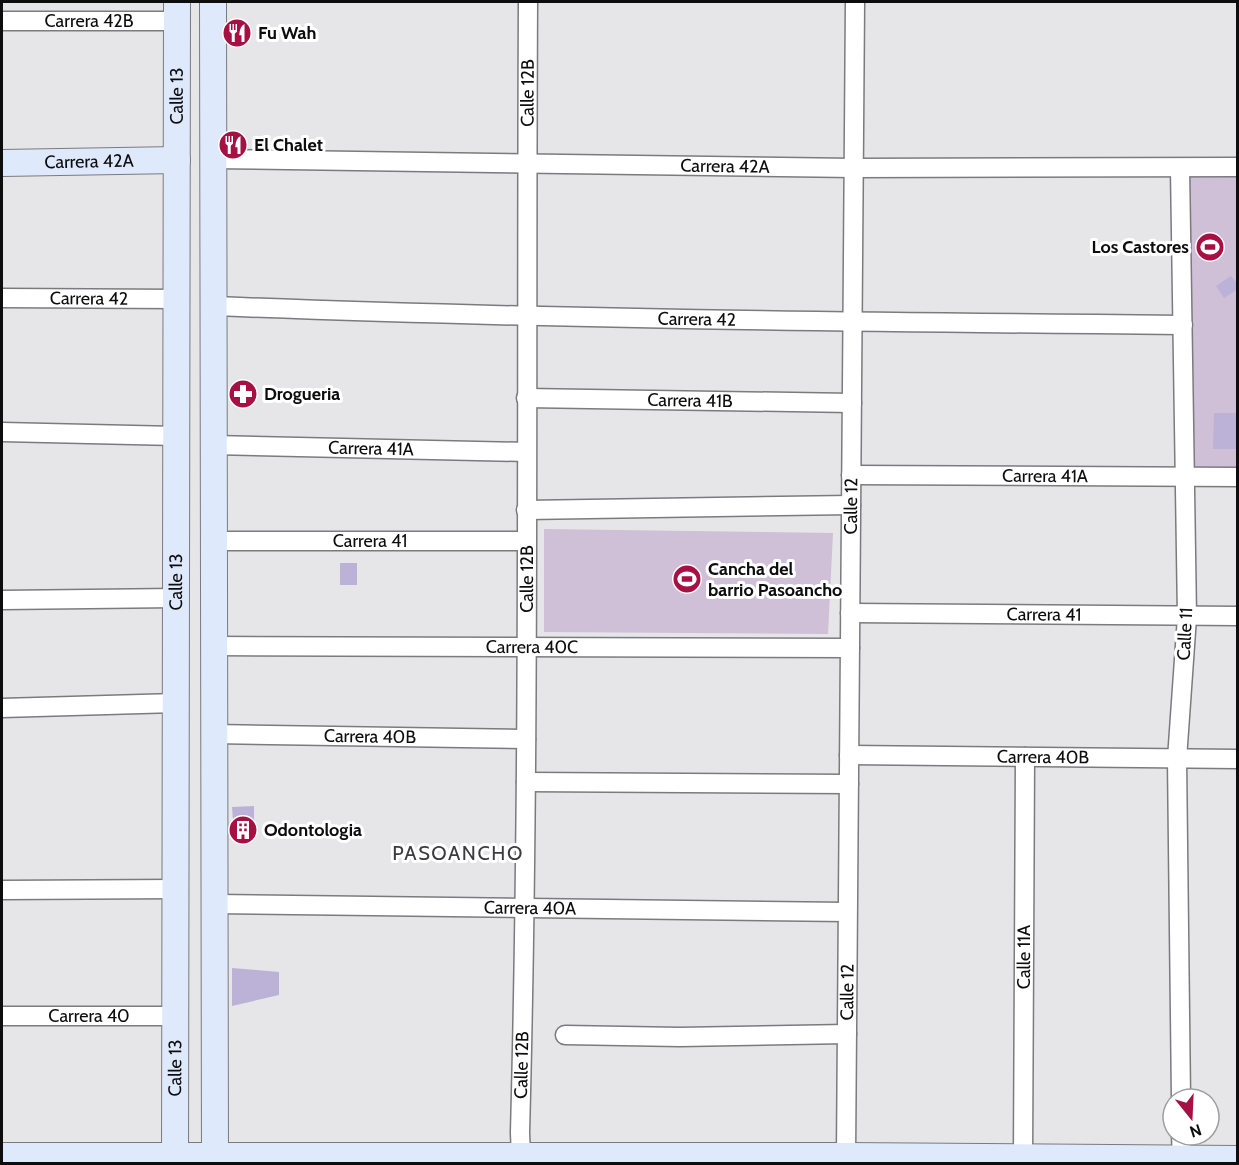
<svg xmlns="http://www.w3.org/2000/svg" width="1239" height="1165" viewBox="0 0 1239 1165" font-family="Cabin,sans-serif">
  <rect width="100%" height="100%" fill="#e6e6e9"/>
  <g fill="#cfbfd7">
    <path d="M1237,167V477L1185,478L1180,168Z"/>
    <path d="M544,529L833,533L828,634L544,632Z"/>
  </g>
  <g fill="#bcb2d8">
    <path d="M1231,276L1238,285V289L1224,298L1216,286Z"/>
    <path d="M234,386H250L251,401L235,402Z"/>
    <path d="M1214,413H1238V449H1213Z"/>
    <rect x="340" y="563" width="17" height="22"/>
    <path d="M254,806V821H251L252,834L234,835L232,807Z"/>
    <path d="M232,968L279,972V995L232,1006Z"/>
  </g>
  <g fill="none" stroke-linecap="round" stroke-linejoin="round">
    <g stroke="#7a7b7e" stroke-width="21">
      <g id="street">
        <path id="s1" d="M2,21H177"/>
        <path id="s2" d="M213,159L854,168L1238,167"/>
        <path d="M1180,168L1187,617L1177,759L1181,1099"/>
        <path id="s3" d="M2,298L178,299"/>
        <path id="s4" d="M213,306C536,319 860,322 1183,325"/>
        <path id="s5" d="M526,398L852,403"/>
        <path d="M2,432L176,436"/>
        <path id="s6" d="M213,445L526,452"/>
        <path id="s7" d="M851,475L1238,477"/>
        <path d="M526,510L851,505"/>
        <path id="s8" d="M214,541H526"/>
        <path d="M2,600L176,598"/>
        <path id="s9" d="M850,613L1238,616"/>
        <path id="s10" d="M214,646L850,648"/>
        <path d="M2,708L176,703"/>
        <path id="s11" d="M214,734L526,739"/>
        <path id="s12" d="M849,755L1238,759"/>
        <path d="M526,782L849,784"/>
        <path d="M2,890L177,889"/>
        <path id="s13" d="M214,904L847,912"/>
        <path id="s14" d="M2,1016H175"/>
        <path d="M565,1035L680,1037L847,1034"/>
        <path d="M1181,1135L1182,1159"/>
        <path id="s15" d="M846,1156L855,2"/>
        <path id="s16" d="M521,1157L520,1133C530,756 526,379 528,2"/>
        <path id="s17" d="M1023,1158L1025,757"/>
      </g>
    </g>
    <g stroke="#7a7b7e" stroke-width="28">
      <g id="secondary">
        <path d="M213,2L215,1164"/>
        <path id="s18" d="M2,163L177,160"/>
        <path d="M2,1156H846L1238,1159"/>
        <path id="s19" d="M175,1164L177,2"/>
      </g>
    </g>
    <use href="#street" stroke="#fff" stroke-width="18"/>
    <use href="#secondary" stroke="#dfe9fc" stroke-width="26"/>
  </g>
  <defs>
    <g id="restaurant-disc" transform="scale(1.5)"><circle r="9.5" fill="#a71043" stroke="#fff"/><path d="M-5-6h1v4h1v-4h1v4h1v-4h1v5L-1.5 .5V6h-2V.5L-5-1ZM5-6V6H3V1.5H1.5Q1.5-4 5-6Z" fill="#fff"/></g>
    <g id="stadium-disc" transform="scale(1.5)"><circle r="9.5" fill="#a71043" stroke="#fff"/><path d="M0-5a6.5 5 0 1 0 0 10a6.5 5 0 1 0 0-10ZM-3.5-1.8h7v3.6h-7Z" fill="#fff"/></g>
    <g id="pharmacy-disc" transform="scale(1.5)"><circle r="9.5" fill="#a71043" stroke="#fff"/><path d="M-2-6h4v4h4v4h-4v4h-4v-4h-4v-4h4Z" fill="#fff"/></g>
    <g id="building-disc" transform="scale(1.5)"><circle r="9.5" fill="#a71043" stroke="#fff"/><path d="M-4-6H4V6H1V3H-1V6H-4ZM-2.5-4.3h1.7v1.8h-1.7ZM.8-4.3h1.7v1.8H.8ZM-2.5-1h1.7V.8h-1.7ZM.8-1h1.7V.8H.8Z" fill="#fff"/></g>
  </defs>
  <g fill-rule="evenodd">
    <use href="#restaurant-disc" x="237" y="33"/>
    <use href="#restaurant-disc" x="233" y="145"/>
    <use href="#stadium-disc" x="1210" y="247"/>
    <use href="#pharmacy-disc" x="243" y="394"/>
    <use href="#stadium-disc" x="687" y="579"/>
    <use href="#building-disc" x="243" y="830"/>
  </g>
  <g text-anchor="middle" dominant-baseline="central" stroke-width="6" stroke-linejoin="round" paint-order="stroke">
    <g font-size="18" fill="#0d0d0e" stroke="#fff">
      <text stroke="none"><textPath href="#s1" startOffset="87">Carrera 42B</textPath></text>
      <text stroke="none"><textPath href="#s16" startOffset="1064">Calle 12B</textPath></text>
      <text stroke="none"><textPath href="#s19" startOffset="1068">Calle 13</textPath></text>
      <text stroke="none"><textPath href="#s18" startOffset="87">Carrera 42A</textPath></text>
      <text stroke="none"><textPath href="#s2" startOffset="512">Carrera 42A</textPath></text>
      <text stroke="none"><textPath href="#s3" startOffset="87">Carrera 42</textPath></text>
      <text stroke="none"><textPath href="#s4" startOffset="484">Carrera 42</textPath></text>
      <text stroke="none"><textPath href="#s5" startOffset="164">Carrera 41B</textPath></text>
      <text stroke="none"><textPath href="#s6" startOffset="158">Carrera 41A</textPath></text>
      <text stroke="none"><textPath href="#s7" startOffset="194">Carrera 41A</textPath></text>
      <text stroke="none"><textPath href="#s15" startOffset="650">Calle 12</textPath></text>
      <text stroke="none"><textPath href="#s8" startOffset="156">Carrera 41</textPath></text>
      <text stroke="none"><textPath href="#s16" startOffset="578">Calle 12B</textPath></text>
      <text stroke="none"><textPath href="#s19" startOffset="582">Calle 13</textPath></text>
      <text stroke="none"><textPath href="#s9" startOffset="194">Carrera 41</textPath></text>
      <text transform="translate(1185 634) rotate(-87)">Calle 11</text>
      <text stroke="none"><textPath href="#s10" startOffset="318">Carrera 40C</textPath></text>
      <text stroke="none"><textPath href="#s11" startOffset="156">Carrera 40B</textPath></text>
      <text stroke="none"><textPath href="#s12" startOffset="194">Carrera 40B</textPath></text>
      <text stroke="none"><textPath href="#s13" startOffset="316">Carrera 40A</textPath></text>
      <text stroke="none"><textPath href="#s17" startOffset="201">Calle 11A</textPath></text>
      <text stroke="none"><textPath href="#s15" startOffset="164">Calle 12</textPath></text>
      <text stroke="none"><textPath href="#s14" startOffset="87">Carrera 40</textPath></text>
      <text stroke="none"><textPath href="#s16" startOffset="92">Calle 12B</textPath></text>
      <text stroke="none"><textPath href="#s19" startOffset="96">Calle 13</textPath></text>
    </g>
    <g font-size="18" font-weight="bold" fill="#0d0d0e" stroke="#fff" text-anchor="start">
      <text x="258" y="33">Fu Wah</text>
      <text x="254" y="145">El Chalet</text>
      <text x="1189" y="247" text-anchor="end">Los Castores</text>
      <text x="264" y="394">Drogueria</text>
      <text x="708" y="569">Cancha del<tspan x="708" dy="21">barrio Pasoancho</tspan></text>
      <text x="264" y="830">Odontologia</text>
    </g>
    <g font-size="20" letter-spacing="1.5" fill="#3c3c3f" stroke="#fff">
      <text x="458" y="853">PASOANCHO</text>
    </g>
  </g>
  <rect width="1239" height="1165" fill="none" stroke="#0d0d0e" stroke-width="6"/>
  <g transform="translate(1191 1117) rotate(162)"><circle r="28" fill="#ffffff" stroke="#9e9e9f" stroke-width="1.5"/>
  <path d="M0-4.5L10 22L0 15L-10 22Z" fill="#a71043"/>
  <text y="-9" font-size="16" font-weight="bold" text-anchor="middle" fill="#0d0d0e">N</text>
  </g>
</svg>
